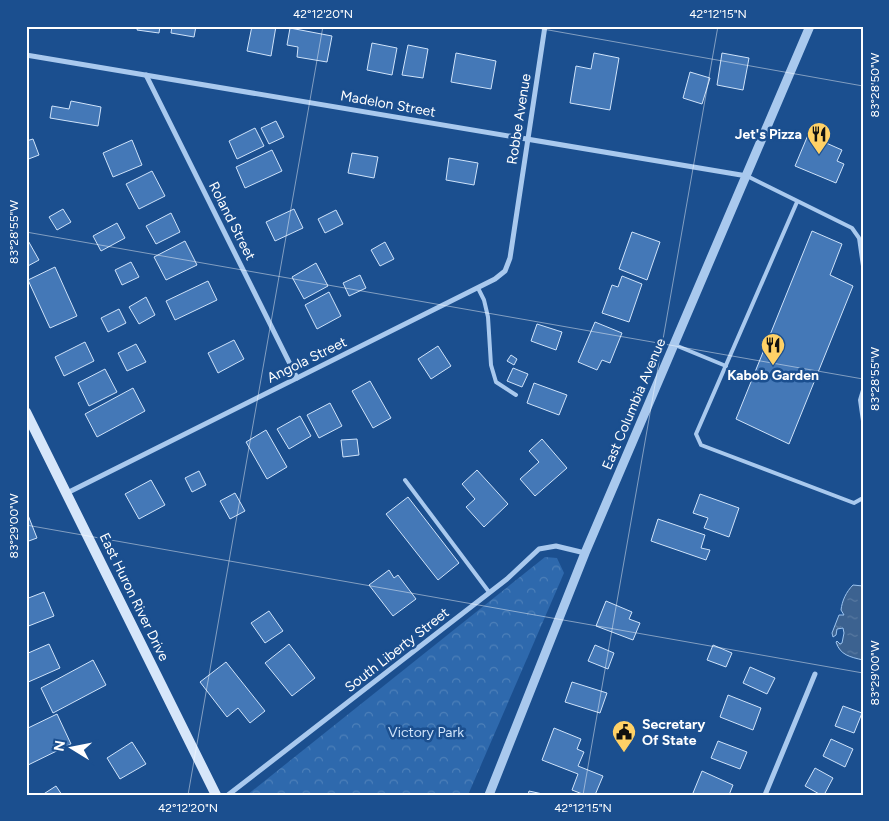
<svg xmlns="http://www.w3.org/2000/svg" width="889" height="821" viewBox="0 0 889 821" font-family="Figtree,sans-serif">
  <defs>
    <pattern id="park-crowns" width="20" height="18" patternUnits="userSpaceOnUse" patternTransform="scale(1.25)"><rect width="20" height="18" fill="#2e69ad"/><path d="M2 6a3 3 0 1 1 6 0M12 15a3 3 0 1 1 6 0" fill="none" stroke="#4d80b9"/></pattern>
    <pattern id="water-ripples" width="26" height="14" patternUnits="userSpaceOnUse" patternTransform="scale(1.25)"><rect width="26" height="14" fill="#3c6290"/><path d="M2 4q2-2 4 0t4 0M15 11q2-2 4 0t4 0" fill="none" stroke="#597aa1"/></pattern>
  </defs>
  <rect width="100%" height="100%" fill="#1b4f8f"/>
  <path fill="url(#park-crowns)" d="M545,557L557,558L564,573L468,795H247Z"/>
  <path fill="url(#water-ripples)" stroke="#9cc4f0" d="M853,585L863,586V660C850,657 840,655 836,642L837,641L840,644L842,643L844,633L843,628L837,629L836,635L833,637L832,633L839,615H844L841,610C842,601 846,592 853,585Z"/>
  <g fill="#4478b7" stroke="#cfe3fa">
    <path d="M138,26H160L159,33L137,30Z"/>
    <path d="M172,26H196L194,37L171,33Z"/>
    <path d="M252,26H276L271,56L247,51Z"/>
    <path d="M290,28L332,36L327,62L297,57L298,47L287,45Z"/>
    <path d="M372,43L397,48L392,75L367,70Z"/>
    <path d="M408,45L428,49L423,78L402,75Z"/>
    <path d="M456,53L496,61L491,89L451,82Z"/>
    <path d="M594,53L619,58L610,110L570,103L576,66L591,69Z"/>
    <path d="M722,53L749,58L743,90L717,85Z"/>
    <path d="M690,72L710,78L702,104L683,98Z"/>
    <path d="M71,101L101,107L98,126L50,118L52,106L69,109Z"/>
    <path d="M276,121L284,137L269,144L261,128Z"/>
    <path d="M255,128L264,146L237,159L229,141Z"/>
    <path d="M808,135L842,150L837,161L844,164L836,183L795,166Z"/>
    <path d="M33,139L39,155L26,160V141Z"/>
    <path d="M132,140L142,165L113,177L103,153Z"/>
    <path d="M272,150L282,171L245,188L236,167Z"/>
    <path d="M352,153L378,157L374,178L348,173Z"/>
    <path d="M449,158L478,163L474,185L446,180Z"/>
    <path d="M152,171L165,196L139,209L126,184Z"/>
    <path d="M63,209L71,222L57,230L49,217Z"/>
    <path d="M294,209L303,228L275,241L266,222Z"/>
    <path d="M336,210L343,224L325,233L318,219Z"/>
    <path d="M171,213L180,232L156,244L146,226Z"/>
    <path d="M117,223L125,238L101,251L93,236Z"/>
    <path d="M812,231L842,244L830,275L853,286L789,444L736,419Z"/>
    <path d="M632,232L660,242L647,280L619,269Z"/>
    <path d="M26,237L39,260L26,267Z"/>
    <path d="M185,241L197,265L166,280L154,257Z"/>
    <path d="M385,242L394,259L380,266L371,250Z"/>
    <path d="M131,262L139,277L122,285L115,270Z"/>
    <path d="M316,263L328,286L304,299L292,277Z"/>
    <path d="M55,267L77,316L50,328L28,280Z"/>
    <path d="M360,275L366,288L349,296L343,283Z"/>
    <path d="M622,276L642,284L629,322L602,313L612,285L618,287Z"/>
    <path d="M208,281L217,300L175,320L166,301Z"/>
    <path d="M329,292L341,316L317,329L305,305Z"/>
    <path d="M146,297L155,315L139,324L129,307Z"/>
    <path d="M119,309L126,323L108,332L101,318Z"/>
    <path d="M595,322L622,333L610,363L602,360L597,370L578,362Z"/>
    <path d="M537,324L562,332L556,350L531,341Z"/>
    <path d="M234,340L244,359L218,373L208,353Z"/>
    <path d="M85,342L94,361L64,376L55,357Z"/>
    <path d="M136,344L146,362L127,371L118,353Z"/>
    <path d="M438,346L451,366L431,379L418,359Z"/>
    <path d="M511,355L517,359L514,365L507,361Z"/>
    <path d="M513,368L528,374L522,387L507,381Z"/>
    <path d="M105,369L117,392L89,406L78,383Z"/>
    <path d="M370,381L391,418L373,428L352,391Z"/>
    <path d="M534,383L567,395L559,415L527,403Z"/>
    <path d="M133,388L145,411L97,437L85,414Z"/>
    <path d="M330,403L342,426L319,438L307,415Z"/>
    <path d="M300,416L311,436L289,449L277,429Z"/>
    <path d="M266,430L287,467L267,479L246,442Z"/>
    <path d="M357,439L359,455L343,457L341,440Z"/>
    <path d="M542,439L567,468L535,496L520,479L539,462L529,451Z"/>
    <path d="M477,470L508,504L484,527L466,507L475,499L462,484Z"/>
    <path d="M199,471L206,485L192,492L185,478Z"/>
    <path d="M151,480L165,505L139,519L125,494Z"/>
    <path d="M235,493L245,511L230,519L220,501Z"/>
    <path d="M700,494L739,508L729,537L704,528L708,518L693,513Z"/>
    <path d="M408,497L459,563L438,580L386,514Z"/>
    <path d="M26,510L37,538L26,542Z"/>
    <path d="M658,519L705,535L701,548L710,550L706,560L651,541Z"/>
    <path d="M389,570L394,578L398,575L416,599L393,616L369,585Z"/>
    <path d="M44,592L54,616L26,627V599Z"/>
    <path d="M606,601L632,612L629,619L640,623L633,640L596,626Z"/>
    <path d="M269,611L283,631L265,643L251,623Z"/>
    <path d="M49,644L60,668L26,683V654Z"/>
    <path d="M289,644L315,678L292,696L265,663Z"/>
    <path d="M595,645L614,653L608,669L588,661Z"/>
    <path d="M713,645L732,653L726,667L707,660Z"/>
    <path d="M93,660L106,685L53,713L41,688Z"/>
    <path d="M226,662L265,711L250,723L238,708L227,717L200,682Z"/>
    <path d="M750,667L775,678L767,694L743,683Z"/>
    <path d="M572,682L607,693L600,713L565,702Z"/>
    <path d="M728,695L761,708L753,730L720,717Z"/>
    <path d="M843,706L862,713L854,733L835,726Z"/>
    <path d="M57,714L71,744L26,766V729Z"/>
    <path d="M554,728L581,739L577,749L584,752L578,766L603,776L595,795H585L572,790L578,774L542,760Z"/>
    <path d="M831,739L853,749L845,767L823,756Z"/>
    <path d="M718,741L747,752L740,769L711,758Z"/>
    <path d="M132,742L146,764L120,779L107,758Z"/>
    <path d="M815,768L833,778L824,795H821L805,786Z"/>
    <path d="M702,771L733,785L729,795H696L693,793Z"/>
    <path d="M56,786L62,795H42Z"/>
    <path d="M529,791L547,795H528Z"/>
  </g>
  <g fill="none" stroke-linecap="round" stroke-linejoin="round">
    <g stroke="#a9c9ee" stroke-width="4">
      <path d="M747,176L852,228L859,238L863,266"/>
      <path d="M797,202L696,434L701,445L854,503L863,498"/>
      <path d="M478,288L484,300L488,317L491,365L496,382L516,395"/>
      <path d="M675,345L726,366"/>
      <path d="M863,390L860,400L863,421"/>
      <path d="M405,480L489,592"/>
    </g>
    <g stroke="#a9c9ee" stroke-width="5">
      <path d="M26,55L747,176"/>
      <path d="M146,75L297,378"/>
      <path d="M67,493L495,279L505,271L510,258L545,26"/>
      <path d="M228,795L507,579L539,549L556,546L585,553"/>
      <path d="M765,795L815,674"/>
    </g>
    <path stroke="#a9c9ee" stroke-width="9" d="M489,795L585,553L810,26"/>
    <path stroke="#d6e6fa" stroke-width="10" d="M26,412L216,795"/>
  </g>
  <path fill="none" stroke="#fff" stroke-width="1" stroke-opacity="0.45" d="M526,26L863,86M26,232L863,379M26,525L863,673M188,795L323,26M583,795L718,26"/>
  <defs>
    <g id="restaurant-pin" transform="scale(1.25)"><path d="M0 17L-7.5 6A9.5 9.5 0 1 1 7.5 6Z" fill="#ffd166" stroke="#1b4f8f"/><path d="M-5-6h1v4h1v-4h1v4h1v-4h1v5L-1.5 .5V6h-2V.5L-5-1ZM5-6V6H3V1.5H1.5Q1.5-4 5-6Z" fill="#111"/></g>
    <g id="civic-pin" transform="scale(1.25)"><path d="M0 17L-7.5 6A9.5 9.5 0 1 1 7.5 6Z" fill="#ffd166" stroke="#1b4f8f"/><path d="M-.6-6.5H3V-4.5H.6V-3L4-1V1h2V6H-6V1h2V-1L-.6-3ZM-1.2 2.5V6h2.4V2.5Z" fill="#111"/></g>
  </defs>
  <g fill-rule="evenodd">
    <use href="#restaurant-pin" x="819" y="134"/>
    <use href="#restaurant-pin" x="773" y="345"/>
    <use href="#civic-pin" x="624" y="732"/>
  </g>
  <g text-anchor="middle" dominant-baseline="central" stroke-width="5" stroke-linejoin="round" paint-order="stroke">
    <g font-size="14" fill="#fff" stroke="#1b4f8f">
      <text transform="translate(388 104) rotate(10)">Madelon Street</text>
      <text transform="translate(519 119) rotate(-81)">Robbe Avenue</text>
      <text transform="translate(232 221) rotate(63)">Roland Street</text>
      <text transform="translate(307 360) rotate(-26)">Angola Street</text>
      <text transform="translate(634 404) rotate(-67)">East Columbia Avenue</text>
      <text transform="translate(134 597) rotate(64)">East Huron River Drive</text>
      <text transform="translate(397 650) rotate(-38)">South Liberty Street</text>
    </g>
    <g font-size="14" font-weight="bold" fill="#fff" stroke="#1b4f8f" text-anchor="end">
      <text x="802" y="134">Jet's Pizza</text>
      <text x="773" y="375" text-anchor="middle">Kabob Garden</text>
      <text x="642" y="724" text-anchor="start">Secretary<tspan x="642" dy="16">Of State</tspan></text>
    </g>
    <g font-size="14" fill="#cfe3fa" stroke="#1b4f8f">
      <text x="426" y="732">Victory Park</text>
    </g>
  </g>
  <rect width="889" height="821" fill="none" stroke="#1b4f8f" stroke-width="55"/>
  <g transform="translate(72 748) rotate(280)" stroke="#1b4f8f" stroke-width="4" paint-order="stroke">
  <path d="M0-4L9 19L0 12L-9 19Z" fill="#ffffff"/>
  <text y="-8" font-size="14" font-weight="bold" text-anchor="middle" fill="#ffffff">N</text>
  </g>
  <rect x="28" y="28" width="834" height="766" fill="none" stroke="#fff" stroke-width="2"/>
  <g font-size="12" text-anchor="middle" fill="#fff">
    <text x="323" y="18">42°12'20"N</text>
    <text x="718" y="18">42°12'15"N</text>
    <text transform="translate(875 85) rotate(-90)" y="4">83°28'50"W</text>
    <text transform="translate(14 232) rotate(-90)" y="4">83°28'55"W</text>
    <text transform="translate(875 379) rotate(-90)" y="4">83°28'55"W</text>
    <text transform="translate(14 526) rotate(-90)" y="4">83°29'00"W</text>
    <text transform="translate(875 673) rotate(-90)" y="4">83°29'00"W</text>
    <text x="188" y="812">42°12'20"N</text>
    <text x="583" y="812">42°12'15"N</text>
  </g>
</svg>
